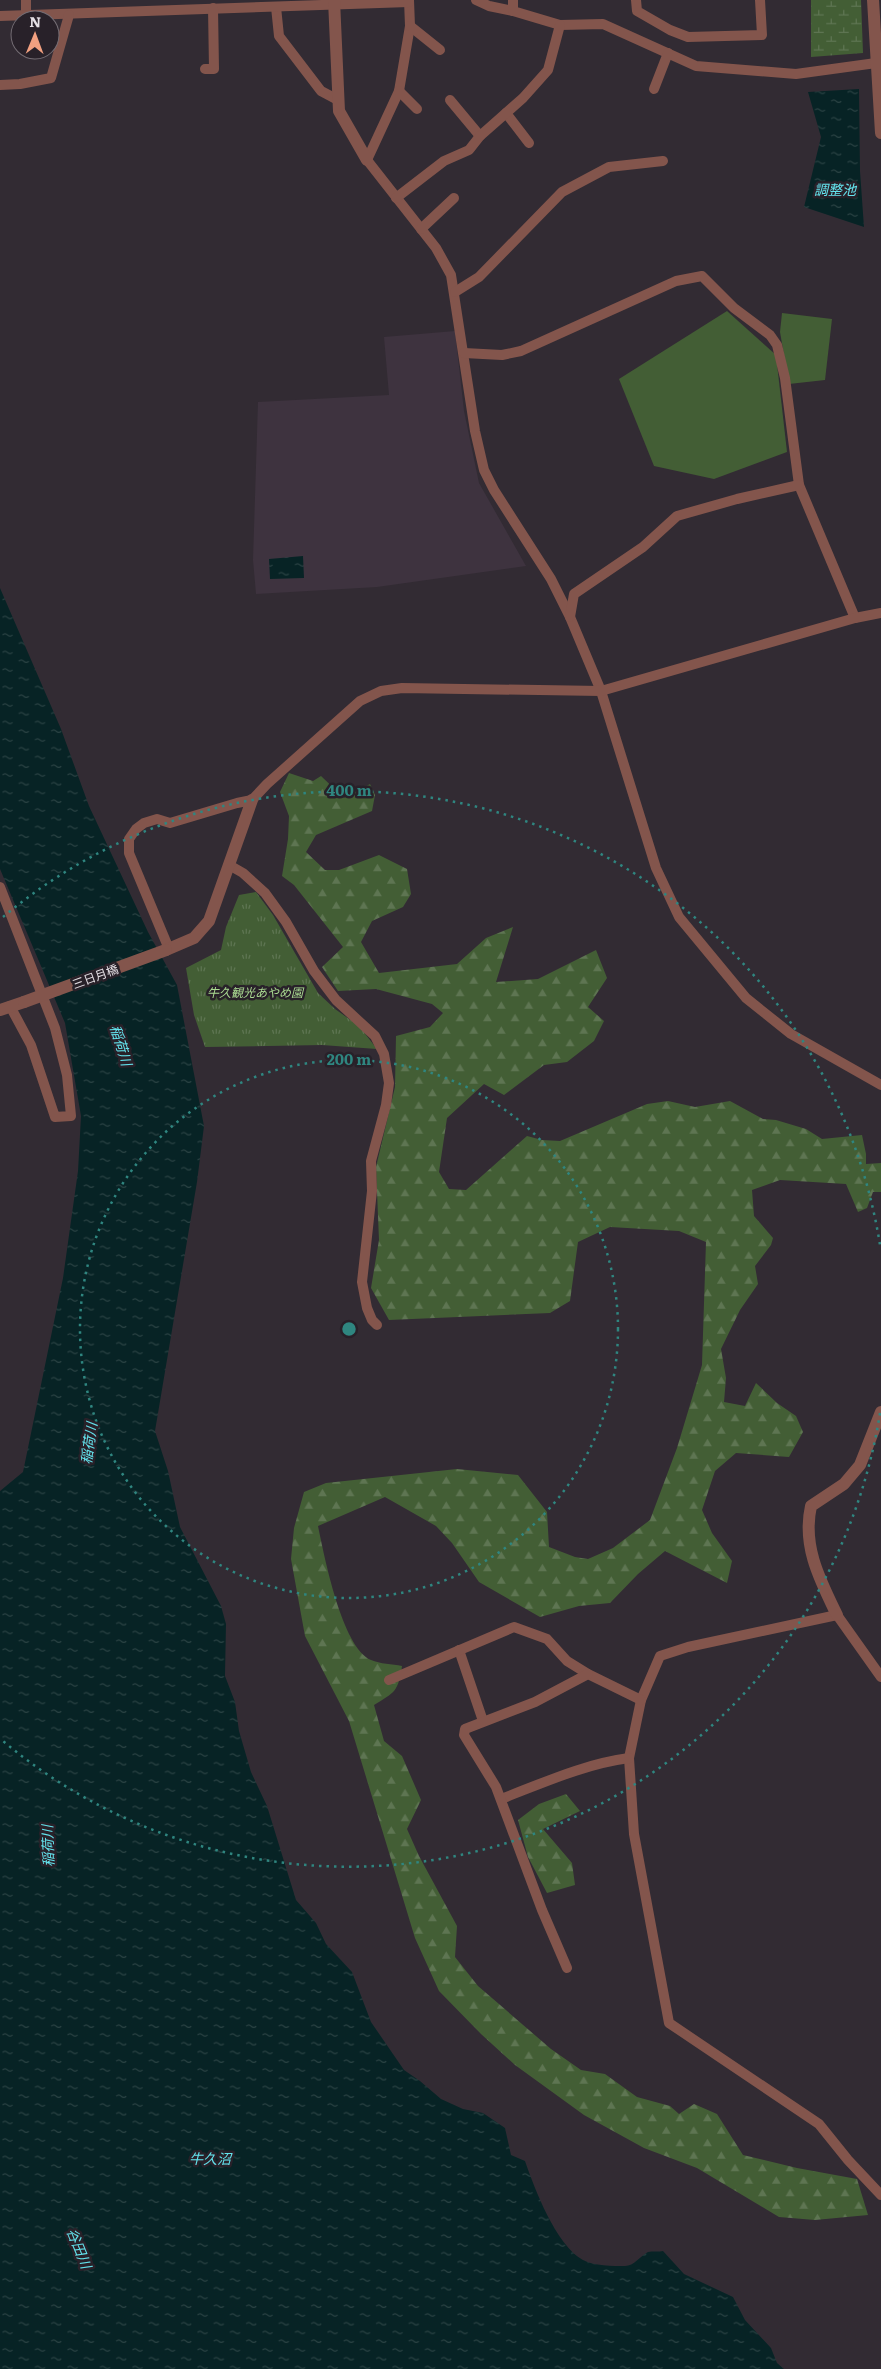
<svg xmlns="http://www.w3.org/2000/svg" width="881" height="2369" viewBox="0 0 881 2369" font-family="Literata,'Noto Sans JP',serif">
  <defs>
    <pattern id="forest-firs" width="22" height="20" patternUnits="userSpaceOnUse" patternTransform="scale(1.25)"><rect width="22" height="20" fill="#435e35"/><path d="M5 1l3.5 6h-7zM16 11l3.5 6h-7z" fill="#5e7552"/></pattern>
    <pattern id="wetland-marsh" width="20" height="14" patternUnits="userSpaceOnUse" patternTransform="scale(1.25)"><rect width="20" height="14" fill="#435e35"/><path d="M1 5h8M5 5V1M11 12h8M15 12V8" fill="none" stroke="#5e7552"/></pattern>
    <pattern id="park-tufts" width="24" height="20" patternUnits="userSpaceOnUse" patternTransform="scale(1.25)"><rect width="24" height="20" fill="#435e35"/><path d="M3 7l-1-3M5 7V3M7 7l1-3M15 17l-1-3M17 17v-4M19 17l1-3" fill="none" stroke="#5e7552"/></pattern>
    <pattern id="water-ripples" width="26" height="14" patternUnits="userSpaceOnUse" patternTransform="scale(1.25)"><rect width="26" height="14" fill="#072325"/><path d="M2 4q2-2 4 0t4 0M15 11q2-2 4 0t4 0" fill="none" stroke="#2b4344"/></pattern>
  </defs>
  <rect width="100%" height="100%" fill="#322b33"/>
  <path fill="#3e333f" d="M455,331L464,411L479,483L526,566L377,587L256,594L253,560L258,402L389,395L384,337Z"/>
  <g fill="url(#forest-firs)">
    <path d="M289,773L313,781L321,776L344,798L370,784L375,795L372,811L316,835L306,852L325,870H339L379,855L407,869L411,894L403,907L372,921L361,942L379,973L457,964L486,938L513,927L496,982L538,979L596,950L607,978L588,1007L604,1021L594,1041L567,1062L544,1065L504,1095L484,1084L447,1118L439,1172L449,1189L466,1190L527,1136L542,1140L560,1141L647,1104L668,1101L695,1107L730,1101L763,1119L776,1120L806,1129L822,1139L862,1135L866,1154V1164L881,1163V1192H873L867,1208L858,1212L846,1184L780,1180L752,1190L754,1216L773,1238L771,1245L755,1266L758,1284L740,1310L721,1349L726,1378L724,1402L745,1406L756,1383L777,1403L796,1416L803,1432L789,1457L736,1453L715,1471L702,1510L712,1533L732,1561L727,1583L665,1551L638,1574L610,1603L579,1606L540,1617L479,1582L452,1543L436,1526L385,1497L318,1526C324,1555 342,1648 371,1660C380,1664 392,1664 402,1666C398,1692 395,1692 374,1705L384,1741L402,1756L421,1800L407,1829L419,1856L457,1926L455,1957L478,1986L551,2049L581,2070L605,2074L637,2097L670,2106L679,2114L694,2104L717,2114L743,2155L797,2168L857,2179L868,2215L815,2220L779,2217L697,2168L644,2148L584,2115L515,2065L481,2034L439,1991L415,1938L349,1721L305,1636L291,1559L294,1528L304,1492L326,1483L457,1469L518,1475L547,1512L549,1547L575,1557L588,1559L613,1548L650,1520L677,1448L702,1365L706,1242L679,1231L610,1227L578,1242L570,1301L550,1313L389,1320L371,1288L379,1240L376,1167L395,1087L396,1036L430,1027L443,1013L432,1004L376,989L338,991L322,967L343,947L294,885L282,876L288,839L289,816L280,792Z"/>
    <path d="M566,1794L580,1811L543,1829L572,1863L575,1885L547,1893L528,1857L518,1820L539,1804Z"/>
  </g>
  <path fill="url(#wetland-marsh)" d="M811,0H861L863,53L811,57Z"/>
  <path fill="url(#park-tufts)" d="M256,892L273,915L318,993L335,1009L359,1026L377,1049L322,1045L205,1047L194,1015L186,968L221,950L226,927L239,895Z"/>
  <g fill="#435e35">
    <path d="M727,311L776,355L787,452L714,479L654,466L619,379Z"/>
    <path d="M782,313L832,319L825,380L789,384L780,332Z"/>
  </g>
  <g fill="url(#water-ripples)">
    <path d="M859,89L860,171L864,227L804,207L821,137L808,92Z"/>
    <path d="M303,556L304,578L270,579L269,559Z"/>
    <path d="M0,588L61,729L89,806L148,932L177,985L204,1126L197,1182L155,1431L168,1471L180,1527L221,1606L226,1624L225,1676L235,1702L239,1731L251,1772L267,1806L296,1900L316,1923L326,1944L352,1972L371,2022L404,2070L420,2081L441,2099L463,2109L483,2113L505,2128L511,2155L525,2161C535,2190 556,2245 583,2260C594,2266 613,2266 625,2266C634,2266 640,2256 648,2252C652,2251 659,2252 663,2251L684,2274L733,2297L745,2320L771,2348L777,2363L784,2369H0V1491L23,1472L63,1278L78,1171L81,1116L65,1023L0,869Z"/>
  </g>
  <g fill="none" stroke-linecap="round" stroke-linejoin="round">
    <g stroke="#83554c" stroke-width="10">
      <path d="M26,0V15"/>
      <path d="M409,0L410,26L399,91L367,160L436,248L451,275L475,431L484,470L494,490L551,579L570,617L601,691L656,868L679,917L746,998L791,1034L881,1085"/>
      <path d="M476,0L489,6L513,11"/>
      <path d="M513,0V11L560,25L603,24L696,66L796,74L876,63"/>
      <path d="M636,0L637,11L670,30L688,37L762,35L760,0"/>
      <path d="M276,7L279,36L321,91L338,100"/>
      <path d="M0,16L409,2"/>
      <path d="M410,26L440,50"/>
      <path d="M205,69H214L213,8"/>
      <path d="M0,85L20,84L51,78L69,15"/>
      <path d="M654,89L668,53"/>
      <path d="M399,91L417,109"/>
      <path d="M450,100L480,136"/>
      <path d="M506,113L529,143"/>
      <path d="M396,198L444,161L469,150L480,136L523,98L548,70L560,25"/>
      <path d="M421,229L454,198"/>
      <path d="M455,292L479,277L562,192L609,167L663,161"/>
      <path d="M464,353L502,355L521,351L676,281L702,276L734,308L770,335L777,345L785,378L799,485L855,618"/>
      <path d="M570,617L574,594L643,547L677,516L737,499L799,485"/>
      <path d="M229,865L243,873L265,893L286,922L314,971L336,1000L375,1036L384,1054L389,1083L386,1105L371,1161L372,1191L362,1282L367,1308L372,1320L377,1325"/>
      <path d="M0,887L55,1028L67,1075L71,1116L55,1117L31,1045L10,1006"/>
      <path d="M169,949L129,853V839L136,829L144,823L157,819L170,823L237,803L252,800L267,784L360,701L381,691L402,688L601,691L855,618L881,613"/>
      <path d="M459,1650L483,1721"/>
      <path d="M881,1677L837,1615L688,1647L660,1656L641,1700L629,1758L634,1834L669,2023L819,2124L848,2160L881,2195"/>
      <path d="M389,1680L514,1627L547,1639L567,1661L588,1674L641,1700"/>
      <path d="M501,1799C543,1783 584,1764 629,1758"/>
      <path d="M567,1968L542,1910L496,1787L464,1735L465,1729L535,1702L588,1674"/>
    </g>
    <g stroke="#83554c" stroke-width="12">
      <path d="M334,0L339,111L367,160"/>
      <path d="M873,0L881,133"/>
      <path d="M166,950L194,938L209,921L252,800"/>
      <path d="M0,1010L24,1002"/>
      <path d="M837,1615C820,1580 802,1546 811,1506L844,1484L860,1465L881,1412"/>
    </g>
    <path stroke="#83554c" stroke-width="12" d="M24,1002L166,950"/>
  </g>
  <g fill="none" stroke="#2f8680" stroke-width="2.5" stroke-dasharray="2.5 5">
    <circle cx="349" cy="1329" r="269"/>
    <path d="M880 1413A538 538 0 0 1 3 1741M3 917A538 538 0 0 1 880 1245"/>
  </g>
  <g text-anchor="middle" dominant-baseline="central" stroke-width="5" stroke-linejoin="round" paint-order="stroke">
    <g font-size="12" fill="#e5e0e5" stroke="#282129">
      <text transform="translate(95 976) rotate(-20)">三日月橋</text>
    </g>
    <g font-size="12" font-style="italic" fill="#abdc92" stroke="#282129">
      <text x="255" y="992">牛久観光あやめ園</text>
    </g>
    <g font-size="14" font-style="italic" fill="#63e3ed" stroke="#282129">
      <text x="835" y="189">調整池</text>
      <text transform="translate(122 1045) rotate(73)">稲荷川</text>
      <text transform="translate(88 1443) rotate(-82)">稲荷川</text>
      <text transform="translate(47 1846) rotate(-92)">稲荷川</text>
      <text x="210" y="2158">牛久沼</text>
      <text transform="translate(80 2248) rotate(68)">谷田川</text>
    </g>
  </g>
  <circle cx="349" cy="1329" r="8" fill="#2f8680" stroke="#282129" stroke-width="2.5"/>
  <g font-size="15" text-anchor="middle" font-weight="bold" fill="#2f8680" stroke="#282129" stroke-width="5" stroke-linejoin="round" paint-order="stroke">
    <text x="349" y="796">400 m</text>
    <text x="349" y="1065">200 m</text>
  </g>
  <g transform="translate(35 35) rotate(1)"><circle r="24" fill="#282129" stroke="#746d74"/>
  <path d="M0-4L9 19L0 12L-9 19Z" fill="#f2a080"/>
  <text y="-8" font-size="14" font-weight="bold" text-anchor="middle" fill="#e5e0e5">N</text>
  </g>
</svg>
